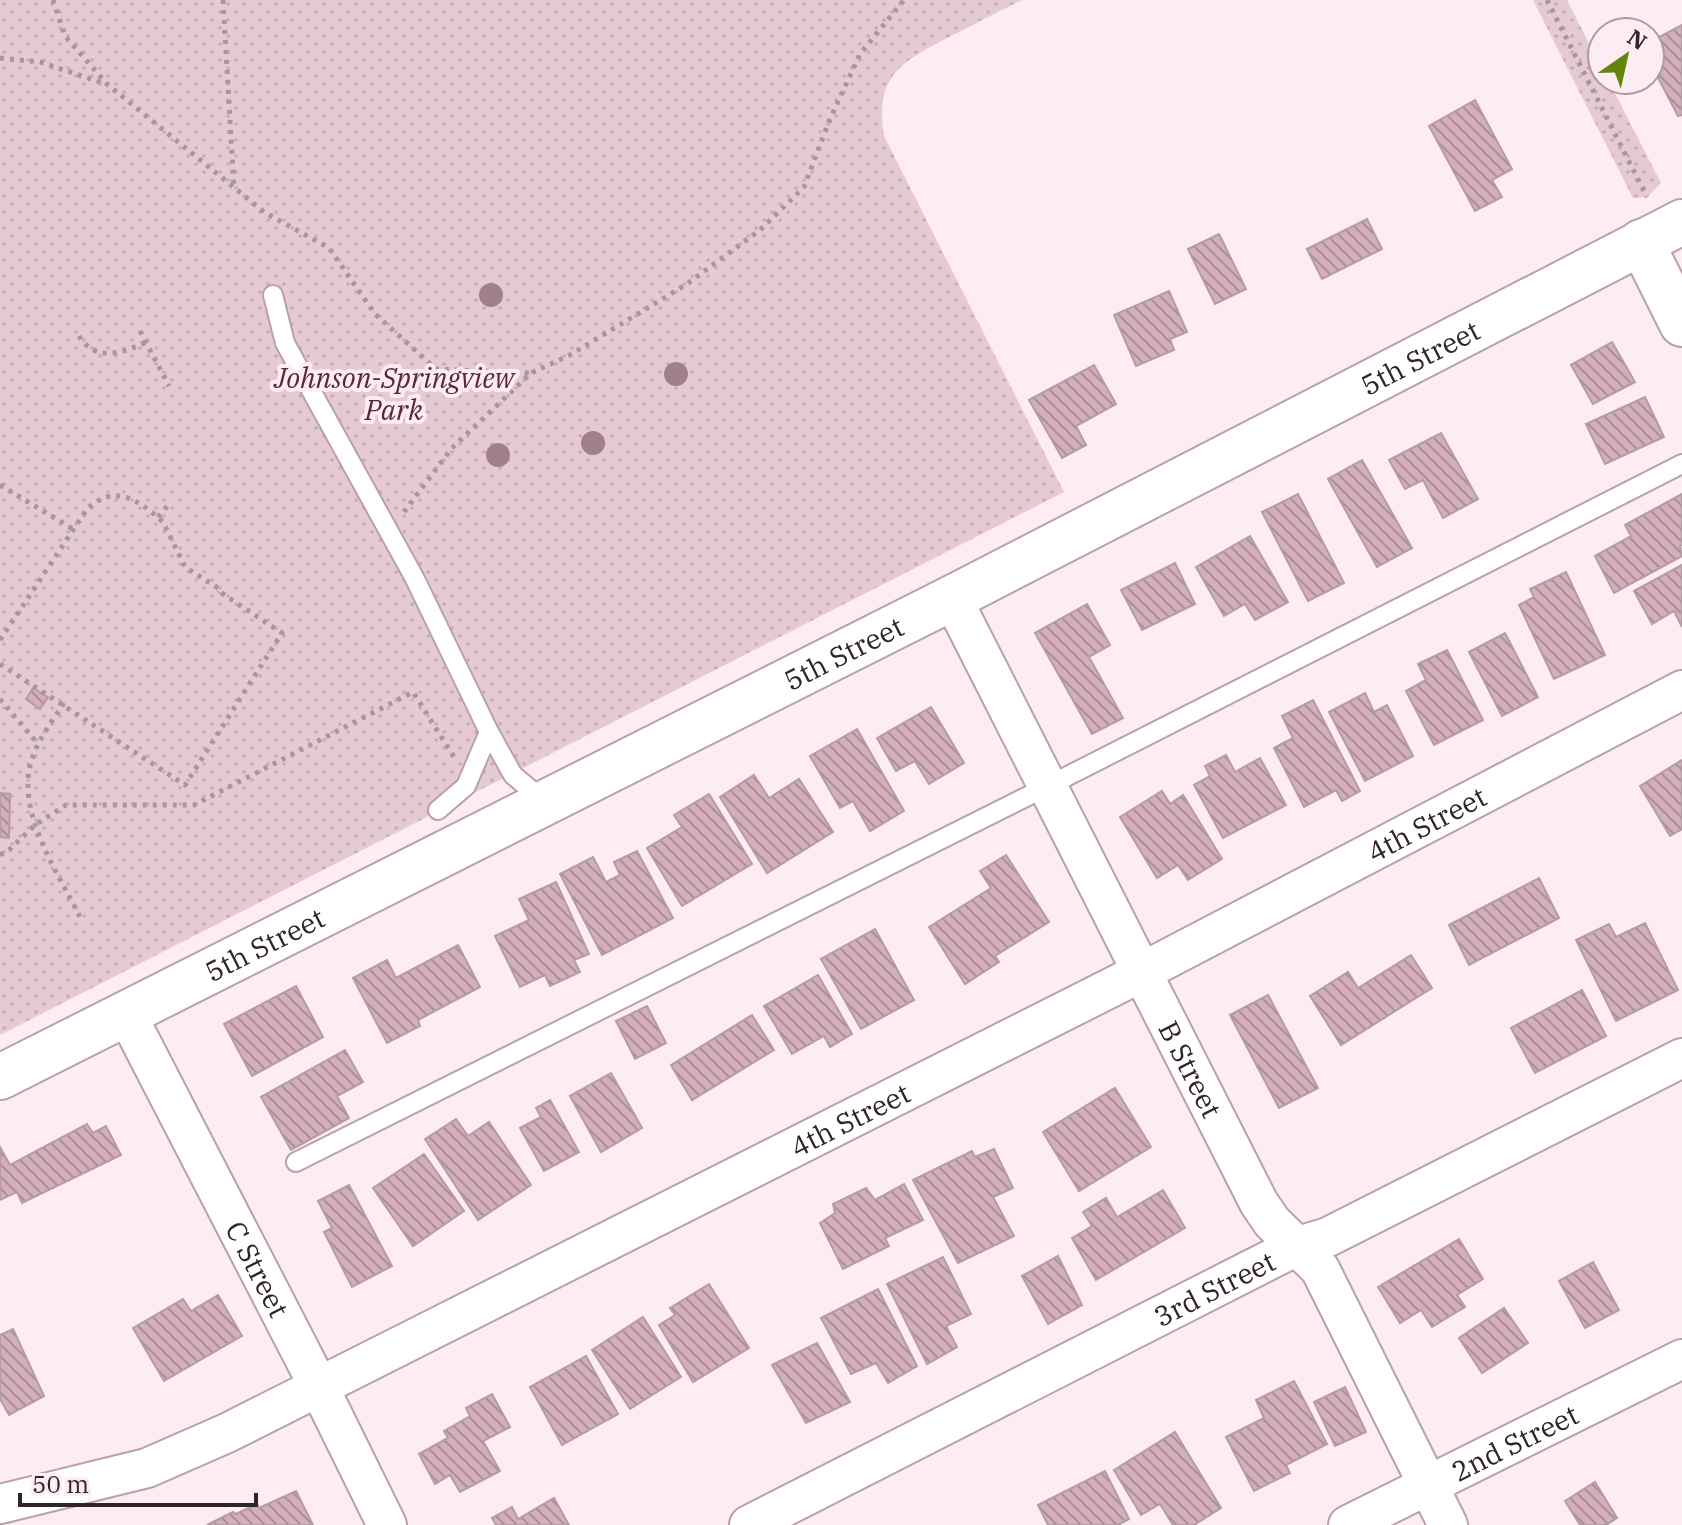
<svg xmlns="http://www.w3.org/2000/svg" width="1682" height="1525" viewBox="0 0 1682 1525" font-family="'IBM Plex Serif',serif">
  <defs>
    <pattern id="park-dots" width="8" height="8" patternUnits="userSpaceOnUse" patternTransform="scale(2)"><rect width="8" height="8" fill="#e5cad4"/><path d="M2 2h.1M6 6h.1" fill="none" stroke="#c5adb6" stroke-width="1.8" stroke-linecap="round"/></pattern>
    <pattern id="building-back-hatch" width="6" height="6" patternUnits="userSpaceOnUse" patternTransform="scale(2)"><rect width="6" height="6" fill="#d4aebc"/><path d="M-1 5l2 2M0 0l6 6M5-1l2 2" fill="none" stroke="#ac8d99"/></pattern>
  </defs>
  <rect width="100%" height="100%" fill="#fdecf2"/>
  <g fill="url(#park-dots)">
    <path d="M0,0H1022C997,12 973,25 949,37C901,62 874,76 884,136L1064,492L0,1035Z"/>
    <path d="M1533,0H1567L1602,69V80H1608L1661,183L1647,197L1633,198Z"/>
  </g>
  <g fill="url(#building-back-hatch)" stroke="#b59ba4" stroke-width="2">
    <path d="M1682,25V115L1678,116L1652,66L1660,62L1650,42Z"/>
    <path d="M1475,100L1512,169L1492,180L1502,197L1475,211L1429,126Z"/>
    <path d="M1367,219L1382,249L1322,279L1307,249Z"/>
    <path d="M1219,234L1246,289L1215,304L1188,249Z"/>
    <path d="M1169,291L1187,332L1170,339L1174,350L1136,366L1114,315Z"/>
    <path d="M1612,342L1635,382L1593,404L1571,365Z"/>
    <path d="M1094,365L1116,404L1076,426L1086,445L1062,458L1029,400Z"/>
    <path d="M1645,397L1664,437L1605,464L1586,424Z"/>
    <path d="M1441,433L1478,499L1443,518L1423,480L1405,489L1389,460Z"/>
    <path d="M1362,460L1412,548L1377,567L1328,479Z"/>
    <path d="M1298,494L1344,583L1308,601L1262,512Z"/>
    <path d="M1682,494V545L1680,546L1682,556L1614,593L1595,556L1631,536L1625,525Z"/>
    <path d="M1250,536L1288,602L1255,620L1245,604L1224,616L1196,567Z"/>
    <path d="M1175,563L1195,604L1142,630L1121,590Z"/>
    <path d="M1682,565V627L1674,611L1652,624L1634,591Z"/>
    <path d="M1566,572L1605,655L1554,679L1519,605L1534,597L1530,589Z"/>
    <path d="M1087,604L1110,645L1089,657L1123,718L1092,734L1035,633Z"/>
    <path d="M1505,633L1538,697L1502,716L1469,652Z"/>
    <path d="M1447,650L1483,720L1434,745L1406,691L1426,680L1418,664Z"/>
    <path d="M33,688L48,697L40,709L26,699Z"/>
    <path d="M1365,693L1374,712L1387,705L1413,756L1365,781L1329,712Z"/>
    <path d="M1313,700L1360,791L1342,801L1336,790L1304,807L1274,748L1293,738L1282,716Z"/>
    <path d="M931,707L964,763L929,784L915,761L896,771L877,738Z"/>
    <path d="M857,729L904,811L870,831L853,801L840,808L810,756Z"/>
    <path d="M1226,755L1235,772L1260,758L1286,805L1223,838L1194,785L1210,776L1205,766Z"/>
    <path d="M1682,760V829L1670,836L1640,786Z"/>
    <path d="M754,775L769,798L799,779L833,832L767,873L720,797Z"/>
    <path d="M1162,791L1170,804L1183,795L1222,859L1188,880L1178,865L1157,878L1120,817Z"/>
    <path d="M0,793L10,794L9,838L0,837Z"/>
    <path d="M709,794L752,864L682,906L647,848L682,827L674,815Z"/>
    <path d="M637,851L673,918L602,955L560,874L593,857L606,882L620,875L614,862Z"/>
    <path d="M1006,855L1049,922L995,956L999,962L965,984L929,927L991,888L980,871Z"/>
    <path d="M1539,878L1559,918L1469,965L1449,925Z"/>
    <path d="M556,882L589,954L574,960L580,972L550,986L545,975L520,987L495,936L529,920L519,899Z"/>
    <path d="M1645,923L1678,990L1616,1021L1576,940L1609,924L1616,937Z"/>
    <path d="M875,929L914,1000L861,1029L821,959Z"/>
    <path d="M458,945L480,987L418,1020L420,1026L387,1043L353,978L387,960L396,978Z"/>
    <path d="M1411,955L1432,988L1341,1045L1310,996L1348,972L1358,988Z"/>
    <path d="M818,975L852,1034L830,1047L824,1036L792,1054L764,1006Z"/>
    <path d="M296,986L323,1037L252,1076L224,1024Z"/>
    <path d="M1582,990L1606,1036L1535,1073L1511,1028Z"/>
    <path d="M1268,995L1318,1088L1279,1108L1230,1015Z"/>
    <path d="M647,1006L666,1043L635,1059L616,1021Z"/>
    <path d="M752,1015L774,1050L692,1100L671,1065Z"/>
    <path d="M345,1050L363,1082L337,1096L349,1118L291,1150L261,1097Z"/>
    <path d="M611,1073L642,1128L601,1152L570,1096Z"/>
    <path d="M1115,1088L1151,1147L1079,1191L1043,1132Z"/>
    <path d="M550,1100L579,1152L544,1171L520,1128L541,1117L536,1108Z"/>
    <path d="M456,1119L468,1136L489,1122L531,1185L478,1220L425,1139Z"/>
    <path d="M87,1124L93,1133L106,1126L121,1155L22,1203L17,1192L0,1200V1147L10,1165Z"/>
    <path d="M994,1149L1013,1188L993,1197L1014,1236L958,1263L913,1180L972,1151L975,1157Z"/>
    <path d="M424,1154L464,1211L413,1246L373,1188Z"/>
    <path d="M904,1184L923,1220L885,1238L889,1246L843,1269L820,1223L835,1213L833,1204L866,1188L875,1200Z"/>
    <path d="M349,1185L392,1266L352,1287L324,1232L332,1228L318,1201Z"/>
    <path d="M1163,1190L1185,1228L1096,1280L1072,1238L1092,1226L1083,1212L1106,1198L1117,1217Z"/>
    <path d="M1459,1239L1483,1279L1457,1295L1465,1307L1432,1327L1421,1310L1400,1323L1378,1287Z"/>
    <path d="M1058,1256L1082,1305L1048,1324L1022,1276Z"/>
    <path d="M943,1257L971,1314L946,1326L957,1347L927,1364L887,1284Z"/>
    <path d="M1593,1262L1619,1310L1585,1328L1559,1281Z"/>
    <path d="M709,1284L749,1348L693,1382L659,1325L675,1315L670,1308Z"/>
    <path d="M878,1289L917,1366L888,1383L876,1363L851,1374L821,1318Z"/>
    <path d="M218,1295L242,1336L164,1381L133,1328L183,1299L191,1311Z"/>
    <path d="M1504,1308L1528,1343L1482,1373L1459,1338Z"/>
    <path d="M643,1317L681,1377L630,1409L592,1350Z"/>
    <path d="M13,1329L44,1396L9,1415L0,1399V1335Z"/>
    <path d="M817,1343L850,1402L806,1423L772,1365Z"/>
    <path d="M586,1356L618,1414L562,1445L530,1387Z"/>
    <path d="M1294,1381L1327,1444L1286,1465L1290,1473L1254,1491L1226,1437L1264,1418L1256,1400Z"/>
    <path d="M1345,1387L1366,1432L1335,1446L1314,1402Z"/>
    <path d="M492,1394L510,1427L483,1441L500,1471L460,1492L450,1475L435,1484L419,1454L448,1438L444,1431L470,1416L466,1408Z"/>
    <path d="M1175,1432L1221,1508L1194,1525H1173L1160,1504L1141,1515L1114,1470Z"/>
    <path d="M1105,1471L1129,1519L1118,1525H1048L1038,1505Z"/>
    <path d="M1595,1482L1617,1518L1606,1525H1580L1565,1501Z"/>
    <path d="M296,1491L313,1525H207L233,1512L236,1514L257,1504L259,1508Z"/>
    <path d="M554,1498L569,1525H496L492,1518L512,1507L518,1519Z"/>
  </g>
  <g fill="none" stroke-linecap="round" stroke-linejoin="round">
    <g stroke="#baa0a9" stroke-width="22">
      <g id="service">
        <path d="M273,295L285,343L415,579L489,732L466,786L438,810"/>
        <path d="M489,732L513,775L544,801"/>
        <path d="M296,1162L1048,786L1682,464"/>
      </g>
    </g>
    <g stroke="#baa0a9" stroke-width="42">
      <g id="minor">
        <path id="s1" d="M952,598L1259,1203L1272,1222L1320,1269L1448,1525"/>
        <path id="s2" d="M126,1013L318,1385L387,1525"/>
        <path id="s3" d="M0,1504L147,1468L227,1433L1142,972L1682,690"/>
        <path id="s4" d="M749,1525L1295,1247L1328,1237L1682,1058"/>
        <path id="s5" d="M1348,1525L1682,1359"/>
      </g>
    </g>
    <g stroke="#baa0a9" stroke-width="48">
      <g id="tertiary">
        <path d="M1641,242L1682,324"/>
        <path id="s6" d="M0,1077L952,598L1682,222"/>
      </g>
    </g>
    <g stroke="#a6979d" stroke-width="5" stroke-dasharray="4 6" stroke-linecap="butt">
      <path d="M53,0L65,36L107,84L264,212L329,248L375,314L436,369L530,373"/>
      <path d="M223,0L234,188"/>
      <path d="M1547,0L1647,197"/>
      <path d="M0,58L40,62L103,83"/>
      <path d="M140,331L169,386"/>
      <path d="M79,336C96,363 123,353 146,342"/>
      <path d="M0,485L73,529"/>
      <path d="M404,512L452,448L531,373L570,355L687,284L760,230L804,187L830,119L860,54L904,0"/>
      <path d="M158,517L169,504"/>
      <path d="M0,640L87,509C115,483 139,500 163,522L185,567L221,590L219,593"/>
      <path d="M0,664L185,785L282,633L220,592"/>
      <path d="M0,699L38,744"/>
      <path d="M64,703C53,720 40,737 33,756C13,808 57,871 80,917"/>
      <path d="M0,855L9,850L35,825L66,805H194L413,692L454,757"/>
    </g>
    <use href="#service" stroke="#fff" stroke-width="18"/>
    <use href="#minor" stroke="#fff" stroke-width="38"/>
    <use href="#tertiary" stroke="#fff" stroke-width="44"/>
  </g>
  <g fill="#a27f8d">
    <circle cx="491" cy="295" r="12"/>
    <circle cx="676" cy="374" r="12"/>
    <circle cx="593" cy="443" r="12"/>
    <circle cx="498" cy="455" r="12"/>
  </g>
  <g text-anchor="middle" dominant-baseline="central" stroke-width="8" stroke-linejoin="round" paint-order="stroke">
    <g font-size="28" fill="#2f2428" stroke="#fdecf2">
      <text stroke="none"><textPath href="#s6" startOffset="1592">5th Street</textPath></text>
      <text stroke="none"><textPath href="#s6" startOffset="944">5th Street</textPath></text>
      <text stroke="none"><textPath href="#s3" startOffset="1584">4th Street</textPath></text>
      <text stroke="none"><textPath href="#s6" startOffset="296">5th Street</textPath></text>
      <text stroke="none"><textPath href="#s1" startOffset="528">B Street</textPath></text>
      <text stroke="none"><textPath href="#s3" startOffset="936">4th Street</textPath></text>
      <text stroke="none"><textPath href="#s2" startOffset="288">C Street</textPath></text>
      <text stroke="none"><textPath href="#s4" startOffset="522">3rd Street</textPath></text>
      <text stroke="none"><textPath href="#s5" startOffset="186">2nd Street</textPath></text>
    </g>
    <g font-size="28" font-style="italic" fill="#57263b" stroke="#fdecf2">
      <text x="394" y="377">Johnson-Springview<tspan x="394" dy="32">Park</tspan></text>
    </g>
  </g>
  <g transform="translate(1626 56) rotate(34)"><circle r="38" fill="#fdecf2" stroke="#ab9ca1" stroke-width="2"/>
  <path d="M0-6L14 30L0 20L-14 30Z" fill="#61860b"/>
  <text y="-12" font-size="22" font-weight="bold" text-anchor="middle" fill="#2f2428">N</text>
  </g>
  <path d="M20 1493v12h236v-12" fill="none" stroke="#2f2428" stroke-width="4"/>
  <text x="32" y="1493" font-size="24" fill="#2f2428" stroke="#fdecf2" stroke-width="6" paint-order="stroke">50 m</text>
</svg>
